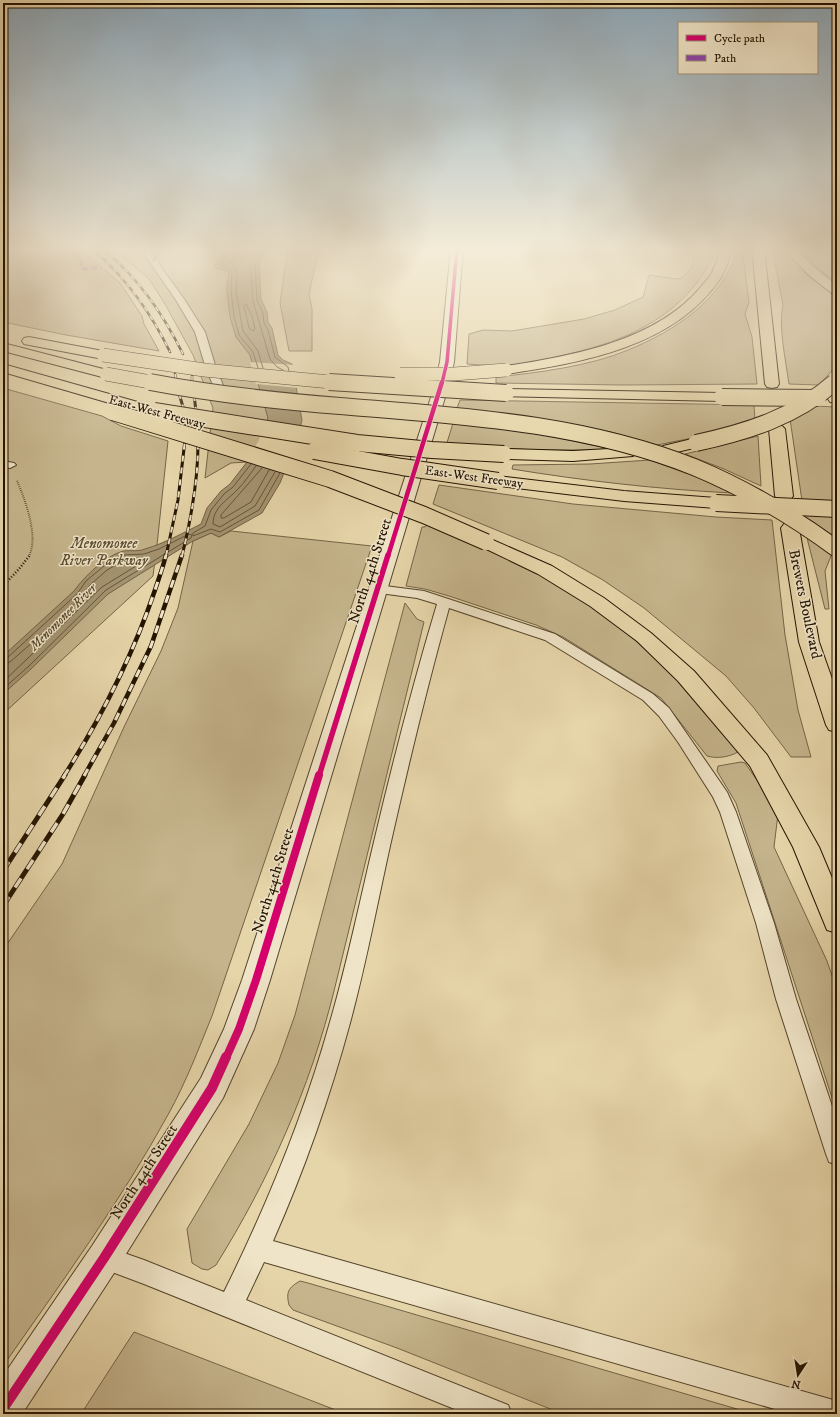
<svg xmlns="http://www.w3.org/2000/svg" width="840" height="1417" viewBox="0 0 840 1417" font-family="'IM FELL DW Pica',serif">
  <rect width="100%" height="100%" fill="#e6d5a9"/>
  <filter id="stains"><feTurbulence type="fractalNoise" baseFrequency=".005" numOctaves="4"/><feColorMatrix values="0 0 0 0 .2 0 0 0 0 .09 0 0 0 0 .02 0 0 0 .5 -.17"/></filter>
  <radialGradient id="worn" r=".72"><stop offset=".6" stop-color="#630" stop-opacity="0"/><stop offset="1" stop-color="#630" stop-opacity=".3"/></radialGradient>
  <g fill="#c5b48c" stroke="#746446">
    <path d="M3,248H79L120,283L142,316L144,324L159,351L66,335L3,322Z"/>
    <path d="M113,248H227L214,267L229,272L227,292L236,337L250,355L268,418L260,441L247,462L231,463L205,478L213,408L193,355L165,304L149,279Z"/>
    <path d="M288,248H319L309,294L312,309V351H289L280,303Z"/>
    <path d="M692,248H717C690,313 629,341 564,355C545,360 526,364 507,365C494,366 480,365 467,364L469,334L483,330L512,331L584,319L615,310L643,297L649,275L677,279L682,278L692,268L694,262Z"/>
    <path d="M738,248H742L749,302L745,314L752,337L757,384L622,385L496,383V377C536,373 591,366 628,350C675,331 724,299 738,248Z"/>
    <path d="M772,248H778L797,267L837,298V365L819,385L789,384C786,362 778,326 783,305Z"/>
    <path d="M797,248H829L837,260V282L823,272L808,257H805Z"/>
    <path d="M3,388L102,416L121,426L168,441L157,545L153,576L3,714Z"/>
    <path d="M460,400L754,405L755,421L708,435L657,445L611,432L578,425L457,408Z"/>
    <path d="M788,405L837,407V541L825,571L829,609H825L808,542Z"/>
    <path d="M453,423L540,434L616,450H540L446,446Z"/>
    <path d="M758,436L761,486L724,469L685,454Z"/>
    <path d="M650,460L699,478L731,493C657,489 585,481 512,469L513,465L590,464Z"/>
    <path d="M439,485L573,504L716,517L772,520L785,635L798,710L811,757H791L754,708L726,676L644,608L603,580L562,557L433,504Z"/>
    <path d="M427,524C462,539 498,553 532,570C614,613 684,678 738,752C729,757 717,759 707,756L661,698L563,637L536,625L449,596L425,589L406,586L422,527H425Z"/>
    <path d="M231,531L372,546L212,1016C199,1048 186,1082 169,1113C121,1201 61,1283 3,1366V950L62,864L124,727L161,651L178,608L193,541L211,533L219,537Z"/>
    <path d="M405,603L417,619L424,622L334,991C310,1088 269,1180 216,1265L208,1270L202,1269L192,1263L187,1229L249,1124L278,1063L295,1015Z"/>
    <path d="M741,762L745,763L761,786L778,814L774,847L827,961L837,990V1113L736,803L717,771L718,766Z"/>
    <path d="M300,1281L308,1283L754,1414H563L397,1348L293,1310L289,1305C286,1292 288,1288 300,1281Z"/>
    <path d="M134,1332L346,1414H81Z"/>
  </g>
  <path fill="#a49370" stroke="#716043" d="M227,248H269L259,262L261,299L267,312L268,322L272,328L278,355L283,360L292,364L302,420L297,440L280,483L262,513L219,537L211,533L193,541L108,594L31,669L3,694V656L74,591C84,577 106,555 124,551C131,550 138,552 145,549C165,543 183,533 201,524L207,508L221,491L230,484L247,462L260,441L268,418L250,355L236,337L230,317L227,289L229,272L214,267Z"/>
  <g fill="#e6d5a9">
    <path d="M250,362L294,365L298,388L256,384Z"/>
    <path d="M263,425L299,441L287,472L247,459L259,440Z"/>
  </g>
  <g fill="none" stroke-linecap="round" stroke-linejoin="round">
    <g stroke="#645438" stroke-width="1">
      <path d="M230,248L221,265L232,271L231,290L234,316L239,335L253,352L258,368"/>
      <path d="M236,248L235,253L229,262L235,266L237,271L236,292L243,331L258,351L263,368"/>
      <path d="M258,248L250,262L253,301L270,359L277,367L283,370"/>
      <path d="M264,248L255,262L257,300L263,313L264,323L268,330L275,357L288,367L289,371"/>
      <path d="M246,304L252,316L255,329L253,331L249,328L244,306Z"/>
      <path d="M251,464L233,487L224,494L211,510L205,526L193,533V536L211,529L220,532L259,510L280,473"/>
      <path d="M256,466C250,474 245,482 238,489C228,500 213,507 213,524L220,527L255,506L275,472"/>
      <path d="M262,468L221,515V518H224L251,502L269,470"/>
      <path d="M3,659L7,658L77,594L86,581L104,566L124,555L144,554L159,549L189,534L192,535L191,538L106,590L29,666L3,689"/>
      <path d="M3,664L10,662L34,641L81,598L90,585L107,570L125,560H142L141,563L102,587L3,682"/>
    </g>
    <g stroke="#54442a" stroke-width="2">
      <g id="service">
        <path d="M140,248H150L163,270L184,299L205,332L215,365L228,398L227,400L223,401L218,398L205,365L195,332L176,300Z"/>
        <path d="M3,461L14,463L16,465L10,468L3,467Z"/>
        <path d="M377,585L424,591L555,634L653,694L669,708L727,792L736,812L774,923L796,999L837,1121V1165L829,1162L826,1154L776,999L756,923L720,812L713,797L678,742L659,716L643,700L545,640L449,608C427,687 408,766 390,846C377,905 366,964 350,1023C330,1097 304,1171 273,1241L837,1401V1414H792L264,1262L246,1300L508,1405L512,1414H467L144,1284L96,1266L92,1258L96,1250L104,1246L144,1260L224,1292C267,1205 304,1115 330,1022C347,964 359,905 373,846C392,765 413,684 437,604L417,598L372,592L370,589L372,586Z"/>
      </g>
    </g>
    <g stroke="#54442a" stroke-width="2">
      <path id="minor" d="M451,248H463L454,362L446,394L270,980L254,1029L223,1098L116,1270L22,1414H3V1376L92,1246L201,1078L224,1029L242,980L432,394L440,362Z"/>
    </g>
    <g stroke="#241400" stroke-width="2">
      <g id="motorway">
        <path d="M721,248H733C729,258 726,270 720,279C674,347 581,363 506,374L501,373L499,370L501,367L506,366C572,356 655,341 700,288C703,284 707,280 710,276C715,268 718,257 721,248Z"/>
        <path d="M752,248H764L779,384L777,387L772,388L767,387L765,384Z"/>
        <path d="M782,248H794L819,271L837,285V295L833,294L811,277Z"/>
        <path d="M29,337L103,351L108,352L110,355L108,358L103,359L24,344L22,341L24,338Z"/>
        <path d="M3,343L111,371L113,374L111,377L106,378L3,351Z"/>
        <path d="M3,364L159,408L162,411L159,414L154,416L3,372Z"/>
        <path d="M506,389L722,393L727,394L729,397L727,400L722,401L501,396L499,393L501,390Z"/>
        <path d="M837,395V403L830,402L828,399L830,396Z"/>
        <path d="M777,424L782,426L785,429L793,496L790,500L784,501L778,500L775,496L769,429L772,426Z"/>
        <path d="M696,438L702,440L704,443L702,446L669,454L663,452L661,449L663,446Z"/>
        <path d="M627,448L633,450L635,453L633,456L573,461L504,459L498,457L496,454L498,451L504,449L573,451Z"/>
        <path d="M498,476L624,491L716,498L722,499L725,503L722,507L716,508L624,501L492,485L490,481L492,477Z"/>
        <path d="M790,523L796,524L799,528L819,642L837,693V732L829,730L826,725L799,642L781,528L784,524Z"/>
        <path d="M486,537L552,566L604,598L651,633L694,671L767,755L819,847L837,890V933L827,930L793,847L750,766L678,681L637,641L590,606L538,574L480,546L477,542L480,538Z"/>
      </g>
    </g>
    <path stroke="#241400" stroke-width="2" stroke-dasharray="0.5 1.5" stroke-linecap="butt" d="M17,481C25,499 39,537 29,556"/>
    <path stroke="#241400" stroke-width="2.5" stroke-dasharray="1 2" stroke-linecap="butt" d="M3,586L19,569L30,555"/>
    <use href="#service" fill="#efe4c7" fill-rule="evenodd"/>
    <use href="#minor" fill="#efe4c7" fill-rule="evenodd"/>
    <use href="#motorway" fill="#e6d5a9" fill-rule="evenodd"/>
    <g stroke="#241400" stroke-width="2.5">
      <g id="rail-far3">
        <path d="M91,248C126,277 150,311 170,352"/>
        <path d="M102,248C138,278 162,312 183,354"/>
        <path d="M175,374L176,378"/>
        <path d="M192,376V381"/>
      </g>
    </g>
    <g stroke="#241400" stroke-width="3">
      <g id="rail-far2">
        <path d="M179,393L183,407"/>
        <path d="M194,395L196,411"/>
        <path d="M166,556L178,500L185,440"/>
        <path d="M182,556C191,519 198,482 198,444"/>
      </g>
    </g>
    <g stroke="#241400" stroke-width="4.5">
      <g id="rail-far1">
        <path d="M64,776C101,718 133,655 155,590C159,578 163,567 166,555"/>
        <path d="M84,776L114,723L151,646L182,555"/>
      </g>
    </g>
    <g stroke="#241400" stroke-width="5">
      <g id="rail">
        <path d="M3,871L65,775"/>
        <path d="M3,906L63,814L85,775"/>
      </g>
    </g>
    <use href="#rail-far3" stroke="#efe4c7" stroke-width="1.5" stroke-dasharray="5" stroke-linecap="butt"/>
    <use href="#rail-far2" stroke="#efe4c7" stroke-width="2" stroke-dasharray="6" stroke-linecap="butt"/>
    <use href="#rail-far1" stroke="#efe4c7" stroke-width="3" stroke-dasharray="8" stroke-linecap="butt"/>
    <use href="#rail" stroke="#efe4c7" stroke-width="3.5" stroke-dasharray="11" stroke-linecap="butt"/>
    <g stroke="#241400" stroke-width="14" stroke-linecap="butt">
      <g id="motorway-bridge-far1">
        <path d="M103,355L204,370L341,383"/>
        <path d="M106,374L156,383"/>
        <path d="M400,374H454L506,370"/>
        <path d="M834,383L837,381"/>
      </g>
    </g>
    <g stroke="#241400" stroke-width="18" stroke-linecap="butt">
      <g id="motorway-bridge">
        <path d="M150,382C213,394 276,401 340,406C459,416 581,422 694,467C745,488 792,516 837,549"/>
        <path d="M329,382L506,393"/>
        <path d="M722,397L818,398"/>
        <path d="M154,411L357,443L432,450L504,454"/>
        <path d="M113,412L330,479L424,515L486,542"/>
        <path d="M696,443C747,432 795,417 835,382"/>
        <path d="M314,451L402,467L498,481"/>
        <path d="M716,503L837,509"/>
      </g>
    </g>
    <use href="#motorway-bridge-far1" stroke="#e6d5a9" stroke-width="13"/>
    <use href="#motorway-bridge" stroke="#e6d5a9" stroke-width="16"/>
    <g stroke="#8e44ad" stroke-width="3" stroke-dasharray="6 3" stroke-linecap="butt">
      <path d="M68,248L81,259V267L84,269L101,267"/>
      <path d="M153,261L162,248"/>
    </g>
    <g stroke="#efe4c7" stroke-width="5">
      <path id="cycleway-far4" d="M442,383L447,362L457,248"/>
    </g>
    <g stroke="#efe4c7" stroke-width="6">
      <path id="cycleway-far3" d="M388,556L442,382"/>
    </g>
    <g stroke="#efe4c7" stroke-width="8">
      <path id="cycleway-far2" d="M319,776L388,555"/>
    </g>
    <g stroke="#efe4c7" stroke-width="10">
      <path id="cycleway-far1" d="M226,1058L239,1029L256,980L319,775"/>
    </g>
    <g stroke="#efe4c7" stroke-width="12">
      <path id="cycleway" d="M3,1409L104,1258L212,1088L226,1057"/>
    </g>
    <use href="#cycleway-far4" stroke="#d6006c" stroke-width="3.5"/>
    <use href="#cycleway-far3" stroke="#d6006c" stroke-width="4.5"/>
    <use href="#cycleway-far2" stroke="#d6006c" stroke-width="5.5"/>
    <use href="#cycleway-far1" stroke="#d6006c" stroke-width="8"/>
    <use href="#cycleway" stroke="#d6006c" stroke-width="10"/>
  </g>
  <linearGradient id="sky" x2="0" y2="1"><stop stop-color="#8da7b8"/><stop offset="0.56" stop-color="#f4ecd8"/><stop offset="1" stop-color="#f4ecd8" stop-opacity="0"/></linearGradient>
  <rect width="840" height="446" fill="url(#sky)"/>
  <g text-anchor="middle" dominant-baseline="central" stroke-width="3" stroke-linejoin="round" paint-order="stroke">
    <g font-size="13" fill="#241400" stroke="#efe4c7">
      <text transform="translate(157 412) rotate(15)">East-West Freeway</text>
      <text transform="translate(474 477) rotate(8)">East-West Freeway</text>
    </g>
    <g font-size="13" font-style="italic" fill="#57472d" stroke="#efe4c7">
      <text transform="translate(63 617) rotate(-45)">Menomonee River</text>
    </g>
    <g font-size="15" font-style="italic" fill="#5c4c31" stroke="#efe4c7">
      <text x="104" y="543">Menomonee<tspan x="104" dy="17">River Parkway</tspan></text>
    </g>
    <g font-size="15" fill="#241400" stroke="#efe4c7">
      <text transform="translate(370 571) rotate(-72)">North 44th Street</text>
      <text transform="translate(805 604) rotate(78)">Brewers Boulevard</text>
      <text transform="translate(273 881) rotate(-73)">North 44th Street</text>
      <text transform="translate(144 1172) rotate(-57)">North 44th Street</text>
    </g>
  </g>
  <rect width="840" height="1417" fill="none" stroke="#e6d5a9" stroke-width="16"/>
  <rect x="4" y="4" width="832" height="1409" fill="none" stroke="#241400" stroke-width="2"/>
  <rect x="8" y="8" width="824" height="1401" fill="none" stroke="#241400"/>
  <rect x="678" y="22" width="140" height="52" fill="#efe4c7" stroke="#9e9177"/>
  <rect x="686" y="35" width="20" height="6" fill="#d6006c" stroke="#9e9177"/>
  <text x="714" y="42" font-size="12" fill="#241400">Cycle path</text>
  <rect x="686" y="55" width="20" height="6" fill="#8e44ad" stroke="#9e9177"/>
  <text x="714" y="62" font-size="12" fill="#241400">Path</text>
  <g transform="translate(798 1375) rotate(192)" stroke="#efe4c7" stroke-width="3" paint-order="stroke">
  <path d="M0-3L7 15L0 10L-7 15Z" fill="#241400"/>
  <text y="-6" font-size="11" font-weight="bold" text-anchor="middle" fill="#241400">N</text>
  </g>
  <rect width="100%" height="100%" filter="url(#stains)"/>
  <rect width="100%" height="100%" fill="url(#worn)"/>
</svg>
